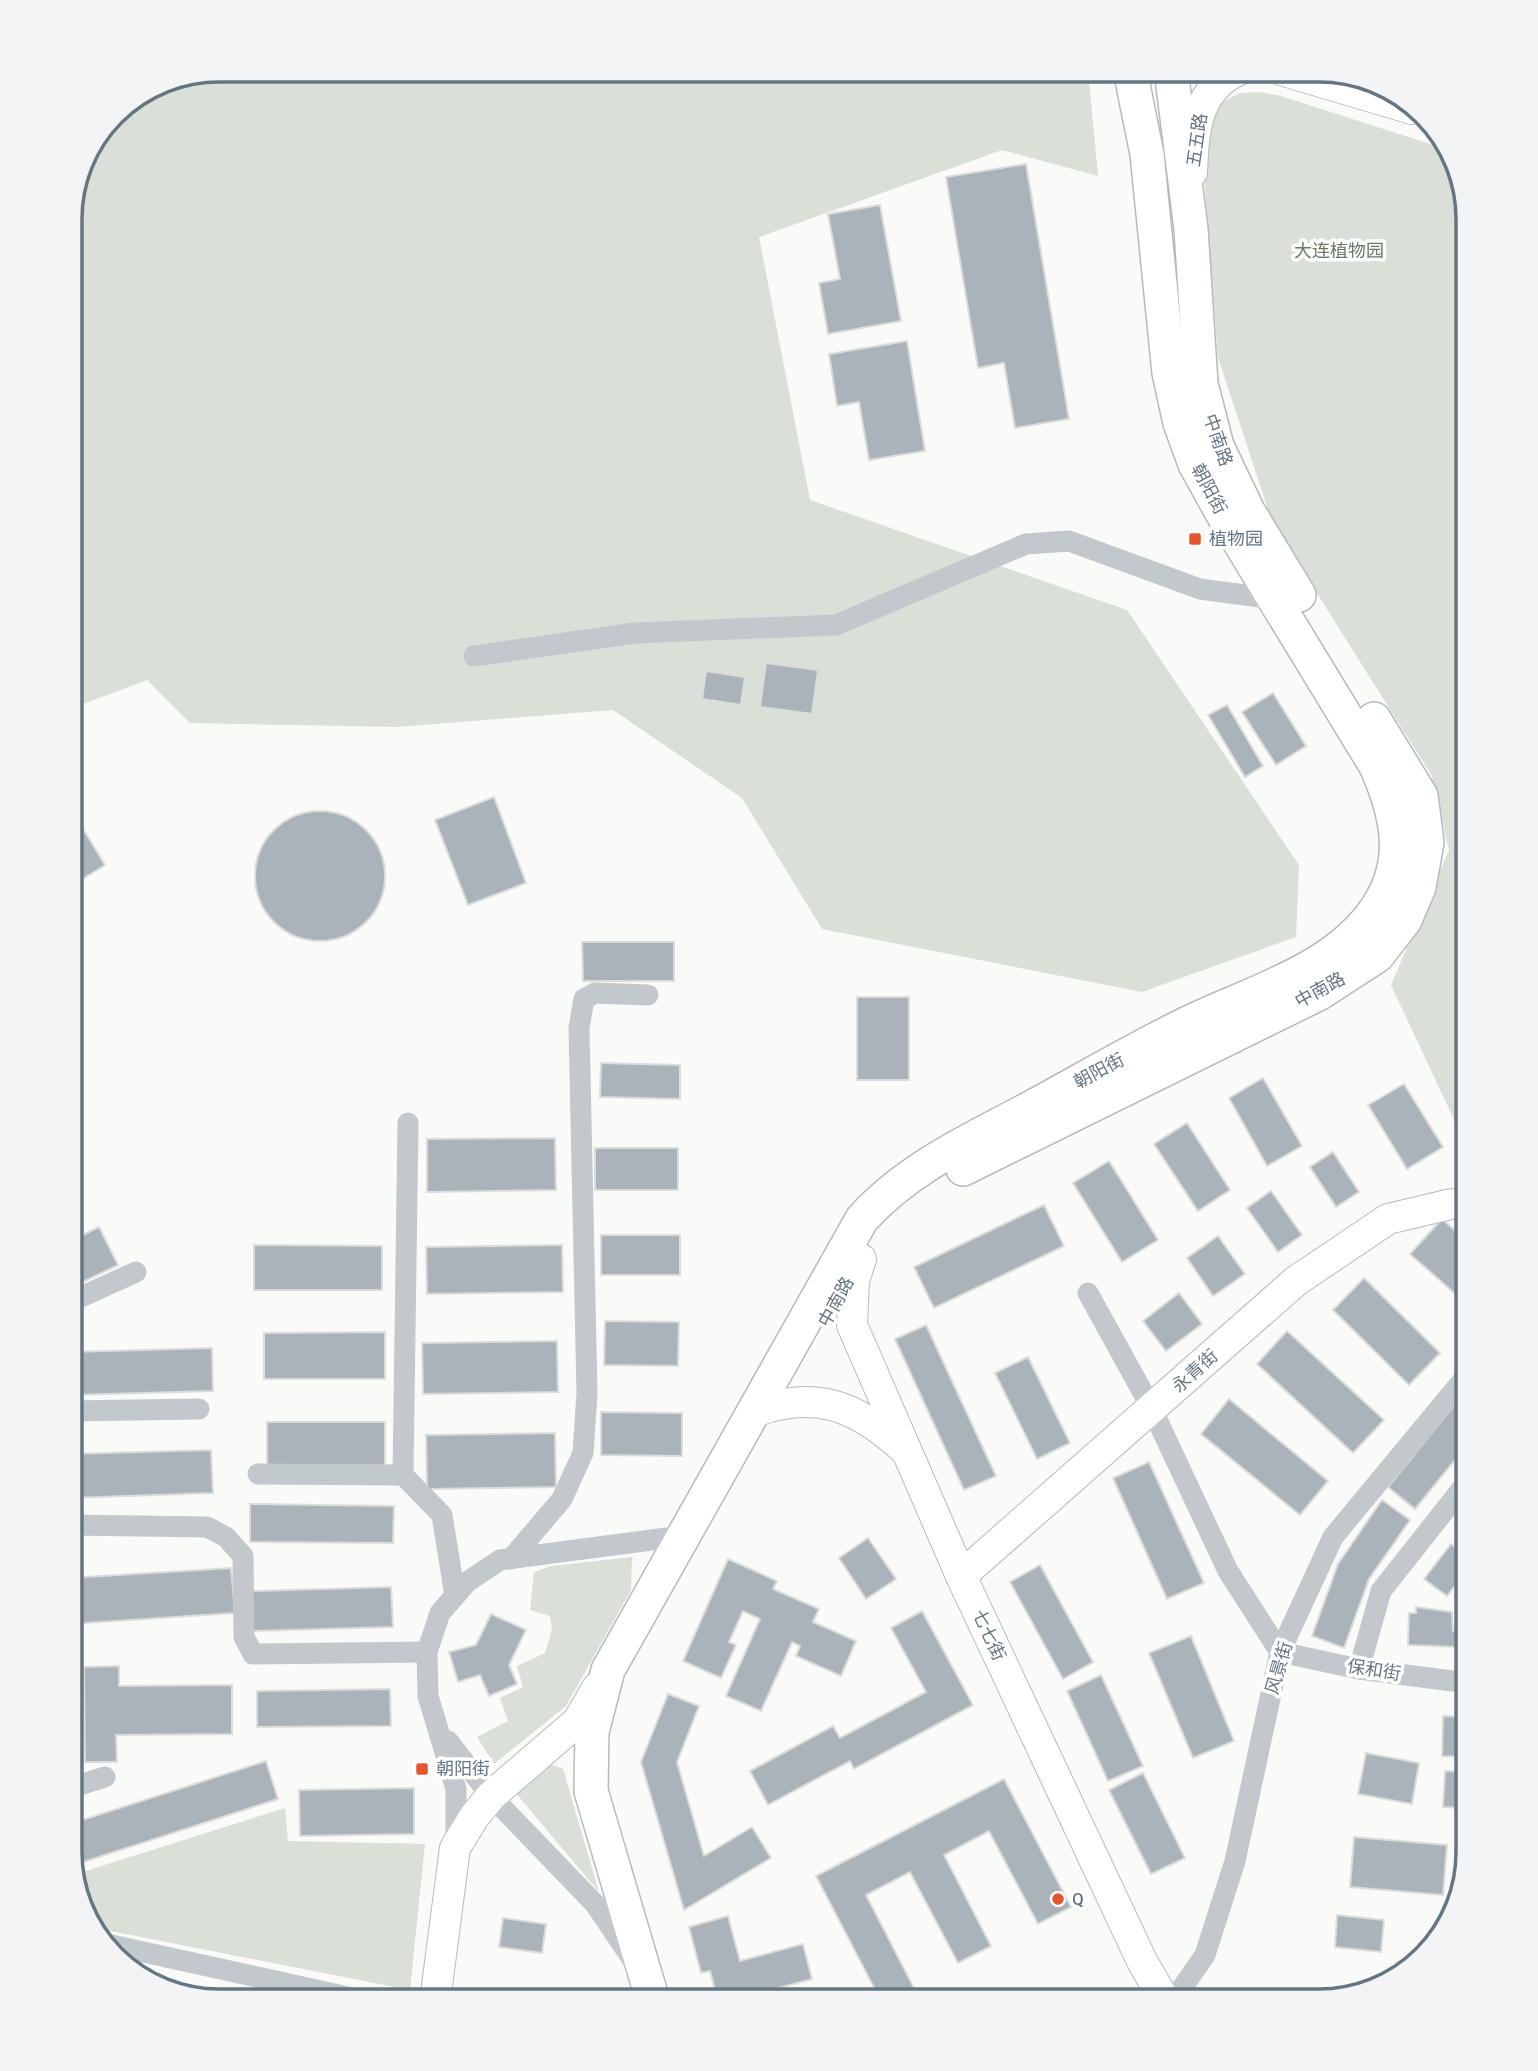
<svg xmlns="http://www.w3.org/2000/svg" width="1538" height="2071" viewBox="0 0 1538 2071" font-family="Signika,'Noto Sans SC',sans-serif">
  <rect width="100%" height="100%" fill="#fafaf8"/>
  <g fill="#dadfd7">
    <path d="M220,70H1084L1089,80L1098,176L1002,150L759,237L810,500L1127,610L1299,865L1296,937L1142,992L822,929L742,798L613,710L397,727L190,723L147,680L70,709V209L86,153L121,107L142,94H168Z"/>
    <path d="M1259,92L1281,96L1449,150L1468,220V1138L1458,1128L1391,985L1449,850L1432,776L1272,522L1218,357L1202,152L1218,104L1240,93Z"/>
    <path d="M632,1557L631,1590L566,1706L494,1764L477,1737L508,1721L500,1698L523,1687L517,1666L545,1653L552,1630L550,1616L530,1610L534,1572L551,1566Z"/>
    <path d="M549,1764L563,1769L599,1892L514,1791Z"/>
    <path d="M285,1808L288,1841L425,1844L410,1990L90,1927L76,1874Z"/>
  </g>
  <g fill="#aab3b9" stroke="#dcdcda" stroke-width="2">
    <path d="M1026,164L1069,419L1015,428L1004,363L978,368L946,177Z"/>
    <path d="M880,205L901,321L828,334L819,283L840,279L828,214Z"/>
    <path d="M907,341L925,451L869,460L859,402L837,406L829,354Z"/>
    <path d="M766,663L818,670L812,714L760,707Z"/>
    <path d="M706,671L745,677L741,705L702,699Z"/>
    <path d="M1273,693L1306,746L1276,765L1242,712Z"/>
    <path d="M1227,705L1263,766L1245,777L1208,715Z"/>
    <path d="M494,797L526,883L468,905L435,820Z"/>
    <circle cx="320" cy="876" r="65"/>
    <path d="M80,824L105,865L70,887V830Z"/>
    <path d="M582,942H674V981H583Z"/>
    <rect x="857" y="997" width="52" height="83"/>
    <path d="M601,1063L680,1065V1099L600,1097Z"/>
    <path d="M1263,1078L1302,1146L1267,1166L1229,1098Z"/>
    <path d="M1404,1084L1443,1147L1407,1169L1368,1105Z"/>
    <path d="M1187,1123L1230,1190L1198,1211L1154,1144Z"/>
    <path d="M555,1138L556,1190L427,1192V1139Z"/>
    <rect x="595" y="1148" width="83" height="42"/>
    <path d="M1333,1152L1359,1192L1336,1207L1310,1167Z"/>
    <path d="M1109,1161L1158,1240L1122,1262L1073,1183Z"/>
    <path d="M1271,1191L1302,1235L1278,1252L1247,1208Z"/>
    <path d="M1044,1205L1064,1246L934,1308L914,1267Z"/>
    <path d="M1442,1219L1468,1242V1305L1410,1254Z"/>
    <path d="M99,1227L118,1265L70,1288V1241Z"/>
    <rect x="601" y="1235" width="79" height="40"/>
    <path d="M1218,1236L1245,1274L1213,1296L1187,1258Z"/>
    <path d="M254,1245L382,1246V1290H254Z"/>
    <path d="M562,1245L563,1292L427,1294L426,1247Z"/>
    <path d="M1364,1278L1440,1353L1409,1385L1333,1310Z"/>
    <path d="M1179,1293L1202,1324L1166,1351L1143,1321Z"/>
    <path d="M605,1321L679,1322L678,1366L604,1365Z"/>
    <path d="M926,1325L996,1476L964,1490L895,1339Z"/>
    <path d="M1287,1331L1384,1420L1353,1453L1257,1364Z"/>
    <path d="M385,1332V1379H264V1333Z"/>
    <path d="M557,1341L558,1392L423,1394L422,1343Z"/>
    <path d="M212,1348L213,1391L70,1395V1352Z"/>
    <path d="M1028,1357L1070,1443L1037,1459L995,1373Z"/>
    <path d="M1468,1388V1444L1415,1509L1388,1487Z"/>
    <path d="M1229,1399L1328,1481L1300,1515L1201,1434Z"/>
    <path d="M601,1412L682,1413V1456L601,1455Z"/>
    <path d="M267,1422H385V1465L267,1466Z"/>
    <path d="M555,1433L556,1487L427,1489L426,1435Z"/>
    <path d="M211,1450L213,1493L70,1498V1454Z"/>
    <path d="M1149,1462L1204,1583L1167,1599L1113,1478Z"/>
    <path d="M1382,1500L1410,1520L1369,1579L1344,1648L1312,1636L1338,1564Z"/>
    <path d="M250,1504L394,1506L393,1543L250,1542Z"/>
    <path d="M1468,1513V1533L1458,1526Z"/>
    <path d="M868,1538L896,1579L866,1599L839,1558Z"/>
    <path d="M1451,1544L1468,1557V1569L1447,1596L1424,1579Z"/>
    <path d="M728,1559L777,1581L773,1589L819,1609L813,1622L856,1641L841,1676L796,1656L800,1646L792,1642L761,1711L726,1696L760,1619L743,1611L729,1642L736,1645L721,1678L683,1661Z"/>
    <path d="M1040,1565L1093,1662L1063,1679L1010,1582Z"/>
    <path d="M231,1568L235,1613L70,1624V1578Z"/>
    <path d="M391,1587L393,1627L253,1631L251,1591Z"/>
    <path d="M1416,1607L1452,1612L1453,1631L1458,1630L1457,1647L1408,1645L1409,1613H1416Z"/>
    <path d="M922,1611L973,1705L854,1769L850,1761L768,1805L750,1771L833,1726L840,1738L926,1692L891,1628Z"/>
    <path d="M491,1614L526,1630L509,1665L517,1684L489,1696L480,1675L458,1682L449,1652L476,1645Z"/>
    <path d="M1463,1620H1468V1642L1464,1641Z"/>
    <path d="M1191,1636L1234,1741L1193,1758L1149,1653Z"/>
    <path d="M119,1666V1686L232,1685V1734L116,1735L117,1762H85L84,1667Z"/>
    <path d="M1101,1675L1143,1766L1108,1781L1067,1691Z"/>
    <path d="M390,1689L391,1726L257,1727V1691Z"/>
    <path d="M668,1694L699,1706L677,1762L704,1856L752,1827L771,1858L684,1910L641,1762Z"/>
    <path d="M1443,1716L1468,1717V1757L1442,1756Z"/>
    <path d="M1366,1753L1419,1763L1412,1804L1358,1794Z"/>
    <path d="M266,1761L278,1799L74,1865L70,1851V1824Z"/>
    <path d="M1445,1771L1468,1772V1808L1443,1807Z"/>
    <path d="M1143,1773L1185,1858L1151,1874L1109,1790Z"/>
    <path d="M1004,1779L1071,1907L1038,1924L989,1831L944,1855L991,1946L958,1963L910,1872L866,1895L914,1988L890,2001H881L816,1876Z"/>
    <path d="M414,1788V1834L300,1836L299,1790Z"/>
    <path d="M1354,1837L1447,1845L1443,1895L1350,1887Z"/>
    <path d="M1457,1860H1466L1455,1898Z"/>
    <path d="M1337,1915L1384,1920L1381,1952L1335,1947Z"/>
    <path d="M728,1916L740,1961L803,1944L812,1979L748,1996L750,2001H718L710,1971L701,1973L689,1927Z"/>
    <path d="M503,1918L546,1924L542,1953L499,1947Z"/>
  </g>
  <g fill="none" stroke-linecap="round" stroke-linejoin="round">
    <g stroke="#b3babf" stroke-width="32">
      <g id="secondary">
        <path d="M1281,70L1412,109"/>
        <path d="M1192,172C1194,130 1196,89 1239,70"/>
        <path d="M861,1259L854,1281L852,1325L961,1576L1142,1961L1165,2001"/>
        <path d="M751,1413C814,1389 856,1405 904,1449"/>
        <path d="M961,1576L1296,1281L1388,1219L1451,1204"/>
        <path d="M435,2001L455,1848L474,1817L491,1796L578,1721L597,1688"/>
      </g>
    </g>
    <g stroke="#b5babe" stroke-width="36">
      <g id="primary">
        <path d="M1171,70L1191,229L1201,384L1217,446L1248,511L1299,595"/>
        <path d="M963,1169L1320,993L1377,956L1405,920L1419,887L1427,842L1421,796L1374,719"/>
        <path d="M653,2001L591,1791L592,1732L608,1670L862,1219C909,1167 973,1139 1034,1106C1084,1079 1133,1050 1184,1025C1246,994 1326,974 1371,916C1409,867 1399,818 1376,766L1226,520L1195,464L1180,423L1169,373L1147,154L1130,70"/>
      </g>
    </g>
    <g stroke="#c3c8cc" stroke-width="21">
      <path d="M474,656L635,633L836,625L1026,544L1069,541L1200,589L1275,599"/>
      <path d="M1088,1293L1152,1409L1228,1571L1280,1652L1359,1669L1468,1683"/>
      <path d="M70,1302L136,1272"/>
      <path d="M70,1411L199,1409"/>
      <path d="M258,1474L403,1475L442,1515L455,1596"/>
      <path d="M403,1475L408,1123"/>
      <path d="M70,1525L207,1527L226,1537L243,1556L244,1637L253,1654L427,1652"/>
      <path d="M511,1559L562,1499L583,1453L587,1393L579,1028L584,999L595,993L648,995"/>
      <path d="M1359,1669L1381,1591L1468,1481"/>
      <path d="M70,1699L72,1787"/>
      <path d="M448,1741L491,1796L595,1904L632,1959"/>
      <path d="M70,1788L105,1777"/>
      <path d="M456,1844V1789L428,1696L427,1652L440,1613L467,1582L500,1560L682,1536"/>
      <path d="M107,1944L366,2001"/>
      <path d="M1173,2001L1205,1955L1235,1861L1280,1652L1333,1537L1468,1374"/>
    </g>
    <use href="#secondary" stroke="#fff" stroke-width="30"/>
    <use href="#primary" stroke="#fff" stroke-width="33"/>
  </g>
  <g fill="#e4572e" stroke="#fff" stroke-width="2.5">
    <rect x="1188" y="532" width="14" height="14" rx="3.5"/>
    <rect x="415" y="1762" width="14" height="14" rx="3.5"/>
    <circle cx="1058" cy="1899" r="7"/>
  </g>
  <g text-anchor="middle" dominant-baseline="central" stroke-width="7" stroke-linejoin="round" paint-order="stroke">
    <g font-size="18" fill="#657683" stroke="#fff">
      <text transform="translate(1197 140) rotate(-82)">五五路</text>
      <text transform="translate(1218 440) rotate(71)">中南路</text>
      <text transform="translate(1209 489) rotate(62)">朝阳街</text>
      <text transform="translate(1320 990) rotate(-29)">中南路</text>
      <text transform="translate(1099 1071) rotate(-28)">朝阳街</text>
      <text transform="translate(836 1302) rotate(-61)">中南路</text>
      <text transform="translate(1195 1371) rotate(-42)">永青街</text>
      <text transform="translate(989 1635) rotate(65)">七七街</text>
      <text transform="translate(1279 1668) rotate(-74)">风景街</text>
      <text transform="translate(1374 1670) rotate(9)">保和街</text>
    </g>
    <g font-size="18" fill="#687a64" stroke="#fff">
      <text x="1339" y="251">大连植物园</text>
    </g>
    <g font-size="18" fill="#657683" stroke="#fff" text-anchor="start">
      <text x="1209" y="539">植物园</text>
      <text x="436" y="1769">朝阳街</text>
      <text x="1072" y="1899">Q</text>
    </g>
  </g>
  <path d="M0 0H1538V2071H0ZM219 82H1319A137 137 0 0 1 1456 219V1852A137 137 0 0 1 1319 1989H219A137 137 0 0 1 82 1852V219A137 137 0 0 1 219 82Z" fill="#f3f4f5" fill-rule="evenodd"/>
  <path fill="none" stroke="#657683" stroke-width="3.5" d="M219 82H1319A137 137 0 0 1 1456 219V1852A137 137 0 0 1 1319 1989H219A137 137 0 0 1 82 1852V219A137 137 0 0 1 219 82Z"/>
</svg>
